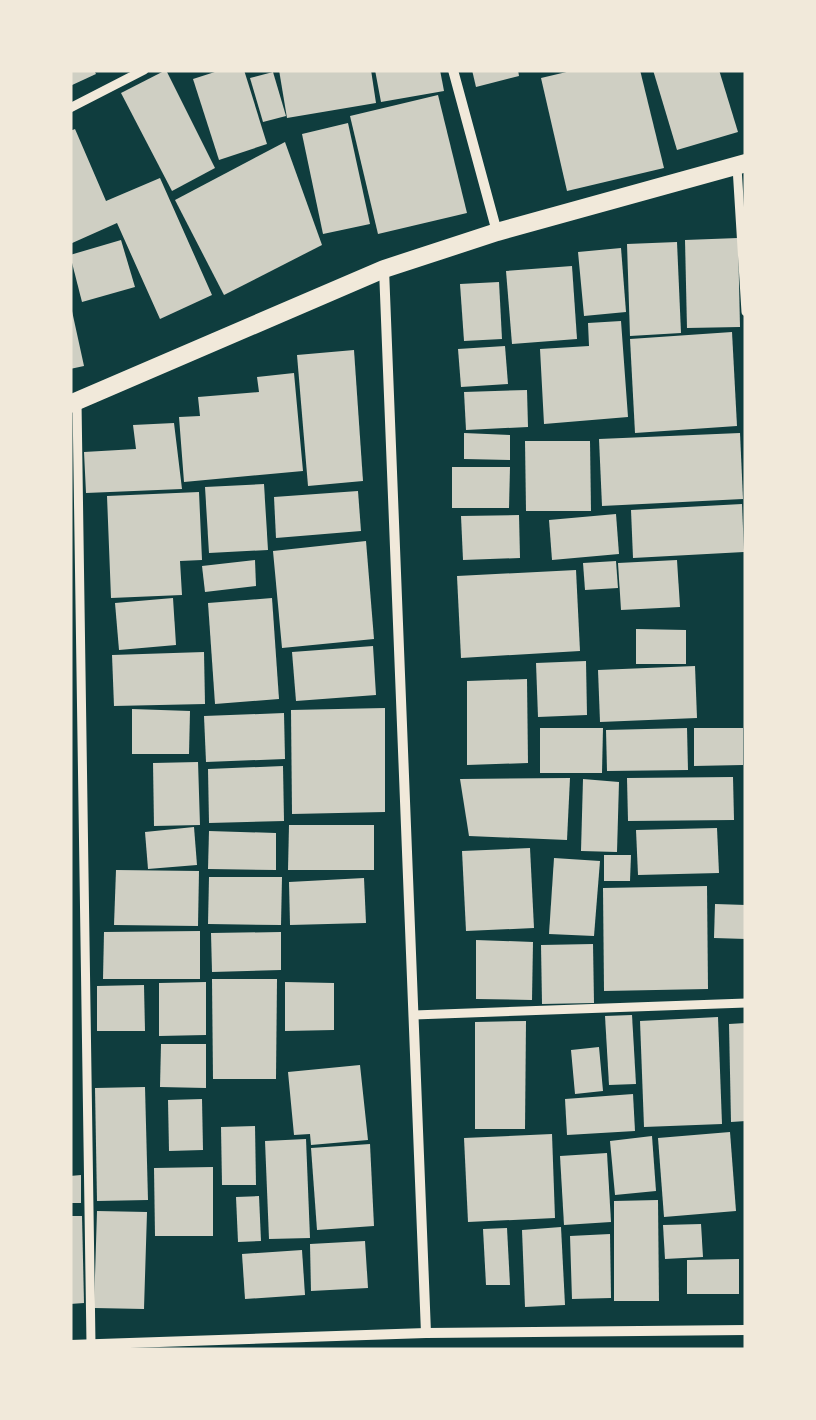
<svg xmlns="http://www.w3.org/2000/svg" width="816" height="1420" viewBox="0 0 816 1420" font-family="'Noto Serif',serif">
  <rect width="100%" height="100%" fill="#0f3d3e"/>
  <g fill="#cfcfc3">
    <path d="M70,70H94L96,74L70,86Z"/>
    <path d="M166,70L215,168L172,191L121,93Z"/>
    <path d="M221,70H244L267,144L219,160L193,79Z"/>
    <path d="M279,70H371L376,103L287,118Z"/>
    <path d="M375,70H440L444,91L381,102Z"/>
    <path d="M472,70H518L519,76L476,87Z"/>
    <path d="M575,70H640L664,168L567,191L541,78Z"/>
    <path d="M653,70H719L738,132L677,150Z"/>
    <path d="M273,72L286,116L263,122L250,78Z"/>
    <path d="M438,95L467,213L378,234L350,116Z"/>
    <path d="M348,123L370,224L323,234L302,134Z"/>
    <path d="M75,129L106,201L160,178L212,295L160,319L117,223L70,244V131Z"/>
    <path d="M285,142L322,245L224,295L175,200Z"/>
    <path d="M738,238L740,327L687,328L685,240Z"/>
    <path d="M121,240L135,287L82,302L70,255Z"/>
    <path d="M677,242L681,333L630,336L627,244Z"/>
    <path d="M621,248L626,312L584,316L578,252Z"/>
    <path d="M572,266L577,339L512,344L506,271Z"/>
    <path d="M499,282L502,339L464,341L460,284Z"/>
    <path d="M70,302L84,366L70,369Z"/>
    <path d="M621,321L628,417L544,424L540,349L589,346L588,323Z"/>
    <path d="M732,332L737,426L635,433L630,339Z"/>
    <path d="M505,346L508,384L461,387L458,349Z"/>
    <path d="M354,350L363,481L308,486L297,355Z"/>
    <path d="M294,373L303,471L184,482L179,417L200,416L198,397L259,392L257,377Z"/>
    <path d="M527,390L528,427L466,430L464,392Z"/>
    <path d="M174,423L182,489L86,493L84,452L136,449L133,425Z"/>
    <path d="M464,433L510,435V460L464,459Z"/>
    <path d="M740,433L743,499L602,506L599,439Z"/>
    <path d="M525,441H590L591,511H526Z"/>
    <path d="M452,467H510L509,508H452Z"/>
    <path d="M264,484L268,550L209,553L205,487Z"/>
    <path d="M358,491L361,531L276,538L274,497Z"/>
    <path d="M199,492L202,560L180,561L182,595L111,598L107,496Z"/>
    <path d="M742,504L744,552L633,558L631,510Z"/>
    <path d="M616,514L619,554L552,560L549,520Z"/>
    <path d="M519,515L520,558L463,560L461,516Z"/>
    <path d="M366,541L374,639L282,648L273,551Z"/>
    <path d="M255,560L256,586L205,592L202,566Z"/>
    <path d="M677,560L680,607L621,610L618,563Z"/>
    <path d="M616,561L618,588L585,590L583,563Z"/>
    <path d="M576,570L580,651L461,658L457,576Z"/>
    <path d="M173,598L176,645L119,650L115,603Z"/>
    <path d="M272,598L279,699L215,704L208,603Z"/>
    <path d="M636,629L686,630V664H636Z"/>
    <path d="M373,646L376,695L296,701L292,652Z"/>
    <path d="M204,652L205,704L114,706L112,655Z"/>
    <path d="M586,661L587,715L538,717L536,663Z"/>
    <path d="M695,666L697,718L600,722L598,670Z"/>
    <path d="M527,679L528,763L467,765V681Z"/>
    <path d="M385,708V812L292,814L291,710Z"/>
    <path d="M132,709L190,711L189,754H132Z"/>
    <path d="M284,713L285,759L206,762L204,716Z"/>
    <path d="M540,728H603L602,773H540Z"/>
    <path d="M687,728L688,770L607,771L606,730Z"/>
    <path d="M694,728H743V765L694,766Z"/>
    <path d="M198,762L200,825L154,826L153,763Z"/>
    <path d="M283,766L284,821L209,823L208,769Z"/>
    <path d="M733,777L734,820L628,821L627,778Z"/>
    <path d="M570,778L567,840L469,836L460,779Z"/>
    <path d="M583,779L619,782L617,852L581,851Z"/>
    <path d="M289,825H374V870H288Z"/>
    <path d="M194,827L197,865L148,869L145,832Z"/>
    <path d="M717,828L719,873L638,875L636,830Z"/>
    <path d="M209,831L276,833V870L208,869Z"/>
    <path d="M530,848L534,928L466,931L462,851Z"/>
    <path d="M604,855H631L630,881H604Z"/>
    <path d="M554,858L600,861L594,936L549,934Z"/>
    <path d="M116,870L199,871L198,926L114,925Z"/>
    <path d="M209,877H282L281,925L208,924Z"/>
    <path d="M364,878L366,923L290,925L289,882Z"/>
    <path d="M707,886L708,989L604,991L603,888Z"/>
    <path d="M715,904L746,905V939L714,938Z"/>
    <path d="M200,931V979H103L104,932Z"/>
    <path d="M281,932V970L212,972L211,933Z"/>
    <path d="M476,940L533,942L532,1000L476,999Z"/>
    <path d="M593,944L594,1003L542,1004L541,945Z"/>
    <path d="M212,979H277L276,1079H213Z"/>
    <path d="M206,982V1035L159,1036V983Z"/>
    <path d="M285,982L334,983V1030L285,1031Z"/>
    <path d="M144,985L145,1031H97V986Z"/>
    <path d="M632,1015L636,1084L609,1085L605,1016Z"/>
    <path d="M718,1017L722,1124L644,1127L640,1021Z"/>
    <path d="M526,1021L525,1129H475V1022Z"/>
    <path d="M746,1023V1121L731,1122L729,1024Z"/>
    <path d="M161,1044H206V1088L160,1087Z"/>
    <path d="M599,1047L603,1091L575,1094L571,1050Z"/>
    <path d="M360,1065L368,1140L311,1145L310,1134L294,1135L288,1072Z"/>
    <path d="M145,1087L148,1200L97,1201L95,1088Z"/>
    <path d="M633,1094L635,1131L567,1135L565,1099Z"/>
    <path d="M202,1099L203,1150L169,1151L168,1100Z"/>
    <path d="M255,1126L256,1185H222L221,1127Z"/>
    <path d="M730,1132L736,1211L664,1217L658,1138Z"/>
    <path d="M552,1134L555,1218L468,1222L464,1138Z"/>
    <path d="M652,1136L656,1191L615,1195L610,1141Z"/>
    <path d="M306,1139L310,1238L269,1239L265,1141Z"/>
    <path d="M370,1144L374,1226L317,1230L311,1148Z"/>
    <path d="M607,1153L611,1222L564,1225L560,1156Z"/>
    <path d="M213,1167V1236H155L154,1168Z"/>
    <path d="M81,1175V1203H70V1176Z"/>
    <path d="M259,1196L261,1241L238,1242L236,1197Z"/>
    <path d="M658,1200L659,1301H614V1201Z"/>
    <path d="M97,1211L147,1212L144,1309L94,1308Z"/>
    <path d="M70,1216H82L84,1303L70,1304Z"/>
    <path d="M701,1224L703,1257L665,1259L663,1225Z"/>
    <path d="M561,1227L565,1305L525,1307L522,1230Z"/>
    <path d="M507,1228L510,1285H486L483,1229Z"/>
    <path d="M610,1234L611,1298L572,1299L570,1236Z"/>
    <path d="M365,1241L368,1288L311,1291L310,1244Z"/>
    <path d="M302,1250L305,1295L245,1299L242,1254Z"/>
    <path d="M739,1259V1294H687V1260Z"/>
  </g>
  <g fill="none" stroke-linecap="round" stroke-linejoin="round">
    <g stroke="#f1e9da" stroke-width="9">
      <path d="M70,108L144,70"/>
      <path d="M737,167L746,312"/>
      <path d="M77,402L91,1344"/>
      <path d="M414,1015L746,1003"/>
    </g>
    <g stroke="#f1e9da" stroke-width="10">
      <path d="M453,70L497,232"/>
      <path d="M384,269L426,1333"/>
      <path d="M70,1345L426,1333L746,1330"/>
    </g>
    <path stroke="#f1e9da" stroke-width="18" d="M70,404L384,269L497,232L746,163"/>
  </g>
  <rect width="816" height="1420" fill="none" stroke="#f1e9da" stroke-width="145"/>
</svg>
